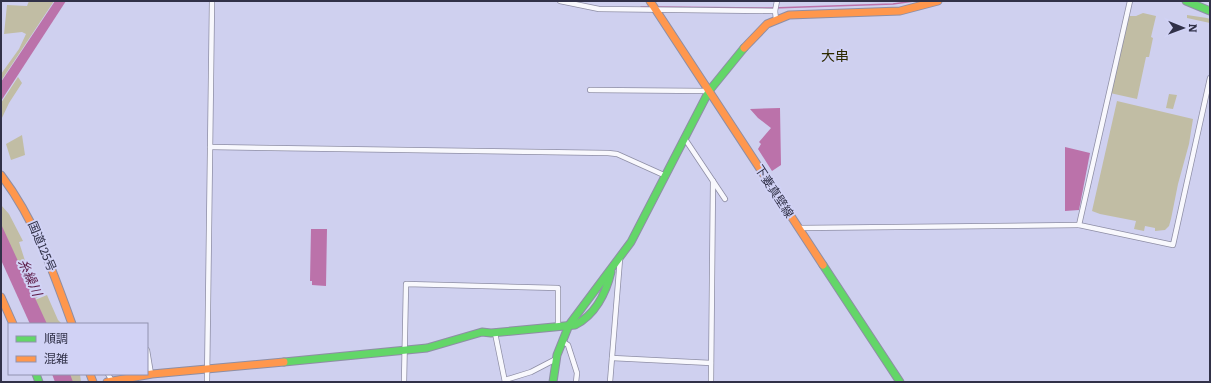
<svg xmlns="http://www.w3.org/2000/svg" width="1211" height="383" viewBox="0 0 1211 383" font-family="Literata,'Noto Sans JP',serif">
  <rect width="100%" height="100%" fill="#cfd0ef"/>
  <g fill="#c1bda4">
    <path d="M29,1H54L1,81V74L19,49L26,34L22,32L4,34L7,5L27,6Z"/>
    <path d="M1143,13L1156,16L1151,37L1153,38L1149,57H1146L1137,99L1110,93L1128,16H1136Z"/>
    <path d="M1187,15L1207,18L1210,19V23L1187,18Z"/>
    <path d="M18,77L22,83L9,103L1,120V103Z"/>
    <path d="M1169,94L1177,95L1173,109L1166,108Z"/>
    <path d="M1117,101L1193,119L1189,144L1178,184L1171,219L1169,226L1165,230L1155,231V228L1145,226L1144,231L1134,229L1136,221L1100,214L1092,211Z"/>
    <path d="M22,135L25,155L11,160L6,144Z"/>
    <path d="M1,205L9,214L23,241L19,242L27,267L30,270L41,295L35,299L1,226Z"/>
    <path d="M47,295L58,320L62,324H46L35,300Z"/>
    <path d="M68,374H80L81,382H71Z"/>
  </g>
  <g fill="#bb72aa">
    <path d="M55,1H66L1,101V82Z"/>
    <path d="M780,108L781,165L772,171L758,149L761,144L759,142L771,128L758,118L750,109Z"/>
    <path d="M1065,147L1090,153L1079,210L1065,211Z"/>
    <path d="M1,224L47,324H30L1,260Z"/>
    <path d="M311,229H327L326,286L312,285V281H310Z"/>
    <path d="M52,374H70L73,382H55Z"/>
  </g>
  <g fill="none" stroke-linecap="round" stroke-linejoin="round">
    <g stroke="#bb72aa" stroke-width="1.5">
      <path d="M641,7H649"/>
      <path d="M659,7L772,8L893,4L914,1"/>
    </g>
    <g stroke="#8e8ea5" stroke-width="6">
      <g id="street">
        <path d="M560,1L599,9L775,11L776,19"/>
        <path d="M1130,1L1079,225L1173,245L1210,78"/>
        <path d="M775,11L777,1"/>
        <path d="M590,90L709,91"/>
        <path d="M685,139L725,199"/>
        <path d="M210,147L608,153L617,154L666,176"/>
        <path d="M799,228L1079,225"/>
        <path d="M495,333L505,382"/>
        <path d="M562,341L568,345L577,373L576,382"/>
        <path d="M147,350L151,374"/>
        <path d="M612,358L711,363"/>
        <path d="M108,374L112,381"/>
        <path d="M505,380L531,372L556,359"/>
        <path d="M207,382L212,1"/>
        <path d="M404,382L406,284L558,288V326"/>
        <path d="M610,382L620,259"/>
        <path d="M711,382L713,181"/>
      </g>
    </g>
    <g stroke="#8e8ea5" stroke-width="9">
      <g id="fast">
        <path d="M1186,1L1210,11"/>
        <path d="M823,265L900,382"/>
        <path d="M284,362L427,348L482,332L491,333L575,325C595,315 606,293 611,272"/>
        <path d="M36,374L39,382"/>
        <path d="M553,382L557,355L569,325L631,242L709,91L744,48"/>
      </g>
    </g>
    <g stroke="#8e8ea5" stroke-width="9">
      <g id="slow">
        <path d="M650,1L823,265"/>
        <path d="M744,48L767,24L789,15L900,11L938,1"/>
        <path d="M1,175C35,220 53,271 72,324"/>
        <path d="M1,297L13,324"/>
        <path d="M90,374L93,382"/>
        <path d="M107,382L152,374L284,362"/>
      </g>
    </g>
    <use href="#street" stroke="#f8f8fd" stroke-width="4.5"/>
    <use href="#fast" stroke="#63d668" stroke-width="7"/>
    <use href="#slow" stroke="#ff974d" stroke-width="7"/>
  </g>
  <g text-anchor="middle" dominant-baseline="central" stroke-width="4" stroke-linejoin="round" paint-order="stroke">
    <g font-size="12" fill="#313148" stroke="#d1d2f5">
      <text transform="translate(775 191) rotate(57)">下妻真壁線</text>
      <text transform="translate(43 246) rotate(67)">国道125号</text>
    </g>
    <g font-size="13" font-style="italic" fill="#5a1744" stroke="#d1d2f5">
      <text transform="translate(31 277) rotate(66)">糸繰川</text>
    </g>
    <g font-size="14" fill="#2e2a00" stroke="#d1d2f5">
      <text x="835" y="55">大串</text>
    </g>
  </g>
  <rect width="1211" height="383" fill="none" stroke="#313148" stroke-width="4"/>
  <rect x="8" y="323" width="140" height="52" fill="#d1d2f5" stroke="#9192b0"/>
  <rect x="16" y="336" width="20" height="6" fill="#63d668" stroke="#9192b0"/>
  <text x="44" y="343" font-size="12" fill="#313148">順調</text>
  <rect x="16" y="356" width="20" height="6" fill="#ff974d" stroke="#9192b0"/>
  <text x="44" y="363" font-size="12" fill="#313148">混雑</text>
  <g transform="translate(1183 28) rotate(91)" stroke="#d1d2f5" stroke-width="3" paint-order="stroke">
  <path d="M0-3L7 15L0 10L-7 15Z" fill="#313148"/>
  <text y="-6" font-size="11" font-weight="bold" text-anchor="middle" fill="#313148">N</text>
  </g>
</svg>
